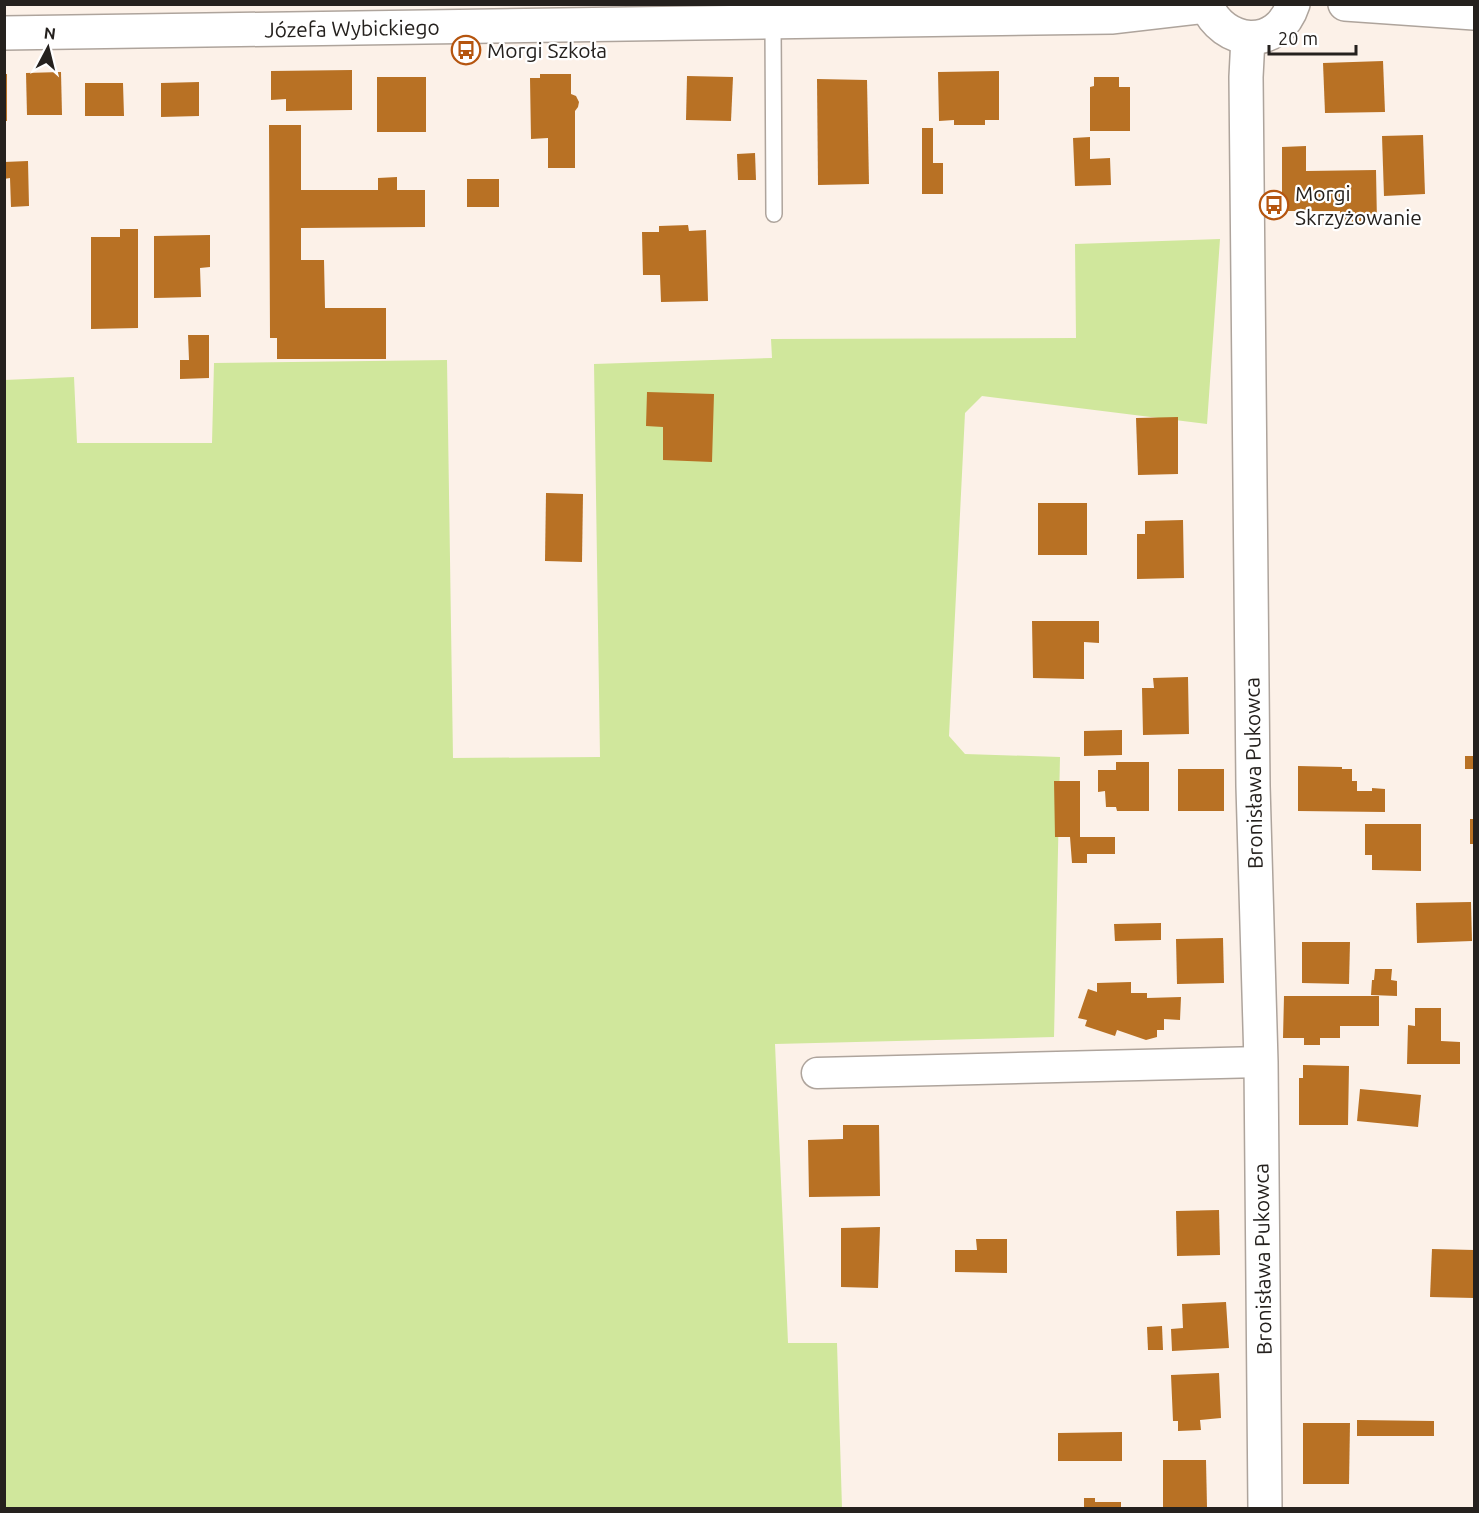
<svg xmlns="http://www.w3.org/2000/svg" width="1479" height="1513" viewBox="0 0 1479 1513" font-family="Ubuntu,sans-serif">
  <rect width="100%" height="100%" fill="#fcf1e8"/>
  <path fill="#d0e79c" d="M1220,239L1207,424L982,396L965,413L949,736L965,754L1060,757L1054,1037L775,1044L788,1343H837L842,1508H5L4,380L74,377L77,443H212L214,363L447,360L453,758L600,757L594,364L772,358L771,339L1076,338L1075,244Z"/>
  <g fill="#b87124">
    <path d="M1383,61L1385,112L1325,113L1323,63Z"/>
    <path d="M352,70V110L286,111V99L271,100V71Z"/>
    <path d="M999,71V120H985V125H954V120L939,121L938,72Z"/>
    <path d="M61,72L62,115H27L26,73Z"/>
    <rect x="4" y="74" width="3" height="47"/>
    <path d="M540,74H571V94L576,96L579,102L578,107L575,111V168H548V138L531,139L530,78H540Z"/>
    <path d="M687,76L733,77L731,121L686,120Z"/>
    <rect x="377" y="77" width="49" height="55"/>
    <path d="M1094,77H1119V87H1130V131H1090V87L1094,86Z"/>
    <path d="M817,79L867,80L869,184L818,185Z"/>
    <path d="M199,82V116L161,117V83Z"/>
    <path d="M85,83H123L124,116H85Z"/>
    <path d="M269,125H301V190H378V178L397,177V190H425V227L301,228V260H324L325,308H386V359H277V338H270Z"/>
    <path d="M922,128H933V163H943V194H922Z"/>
    <path d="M1423,135L1425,194L1384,196L1382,136Z"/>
    <path d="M1090,137V159L1110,158L1111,185L1075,186L1073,138Z"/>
    <path d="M1306,146V171L1376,170L1377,223H1340V211H1282V147Z"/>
    <path d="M755,153L756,180H738L737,154Z"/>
    <path d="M28,161L29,206L11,207L10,178L4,179V162Z"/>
    <rect x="467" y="179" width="32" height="28"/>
    <path d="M688,225L689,231L706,230L708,301L661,302L660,275H643L642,232H659V226Z"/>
    <path d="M120,229H138V328L91,329V237H120Z"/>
    <path d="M210,235V267L200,268L201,297L154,298V236Z"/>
    <path d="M188,335H209V378L180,379V360H189Z"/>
    <path d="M647,392L714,394L712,462L663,460V427L646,426Z"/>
    <path d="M1178,417V474L1138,475L1136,418Z"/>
    <path d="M546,493L583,494L582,562L545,561Z"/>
    <rect x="1038" y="503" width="49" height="52"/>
    <path d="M1183,520L1184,578L1137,579V534H1145V521Z"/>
    <path d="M1032,621H1099V643L1084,642V679L1033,678Z"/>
    <path d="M1188,677L1189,734L1143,735L1142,688H1154L1153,678Z"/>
    <path d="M1122,730V755L1084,756V731Z"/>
    <rect x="1465" y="756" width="9" height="13"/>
    <path d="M1116,762H1149V811H1117L1116,807H1106L1105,791L1098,792V770H1116Z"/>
    <path d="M1298,766L1342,767V769H1352V781H1357V791H1372V788L1385,789V812L1298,811Z"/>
    <rect x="1178" y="769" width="46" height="42"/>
    <path d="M1054,781H1080V837H1115V854H1087V863H1072L1070,837H1055Z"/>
    <rect x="1470" y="819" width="4" height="25"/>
    <path d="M1365,824H1421V871L1372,870V855H1365Z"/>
    <path d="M1471,902L1472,941L1417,943L1416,903Z"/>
    <path d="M1161,923V940L1115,941L1114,924Z"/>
    <path d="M1223,938L1224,983L1177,984L1176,939Z"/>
    <path d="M1302,942H1350L1349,984L1302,983Z"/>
    <path d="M1375,969H1392L1391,980L1397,981V996L1371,995L1372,980H1374Z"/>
    <path d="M1131,982V993H1147V998L1181,997L1180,1020L1164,1019V1030H1157V1037L1146,1040L1117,1030L1115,1036L1085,1026L1087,1020L1078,1018L1088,989L1097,992V983Z"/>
    <path d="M1284,996H1379V1026H1340V1038H1320V1045H1304V1038H1283Z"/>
    <path d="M1415,1008H1441V1041L1460,1042V1064H1407L1408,1025L1415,1026Z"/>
    <path d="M1303,1065L1349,1066L1348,1125H1299V1078H1303Z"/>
    <path d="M1360,1089L1421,1095L1418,1127L1357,1121Z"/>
    <path d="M843,1125H879L880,1196L809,1197L808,1140L843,1139Z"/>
    <path d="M1219,1210L1220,1255L1177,1256L1176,1211Z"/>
    <path d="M880,1227L878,1288L841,1287V1228Z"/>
    <path d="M976,1239H1007V1273L955,1272V1250H977Z"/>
    <path d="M1432,1249L1474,1250V1298L1430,1297Z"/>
    <path d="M1226,1302L1229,1348L1172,1351L1171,1329L1183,1328L1182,1304Z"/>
    <path d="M1162,1326L1163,1350H1148L1147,1327Z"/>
    <path d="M1219,1373L1221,1418L1200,1420L1201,1430L1178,1431V1421H1173L1171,1375Z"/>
    <path d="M1357,1420L1434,1421V1436H1357Z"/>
    <path d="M1303,1423H1350L1349,1484H1303Z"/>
    <path d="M1122,1432V1461H1058V1433Z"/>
    <path d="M1163,1460H1206L1207,1507H1163Z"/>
    <path d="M1084,1498H1095V1502H1121V1508H1084Z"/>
  </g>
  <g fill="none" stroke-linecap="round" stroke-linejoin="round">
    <g stroke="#aea49c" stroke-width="18">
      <path id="service" d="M773,23L774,214"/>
    </g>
    <g stroke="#aea49c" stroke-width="33">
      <path id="minor" d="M817,1073L1261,1062"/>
    </g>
    <g stroke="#aea49c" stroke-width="36">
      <g id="tertiary">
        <path d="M1206,4C1223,46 1278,51 1293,4"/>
        <path d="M1345,4L1474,13"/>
        <path d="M4,33L1111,17L1206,6"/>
        <path d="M1248,38L1246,77L1253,786L1261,1062L1265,1508"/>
      </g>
    </g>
    <use href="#service" stroke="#fff" stroke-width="15"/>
    <use href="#minor" stroke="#fff" stroke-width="30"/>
    <use href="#tertiary" stroke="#fff" stroke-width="33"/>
  </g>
  <defs>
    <g id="bus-ring" transform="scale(1.5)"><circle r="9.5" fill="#fff" stroke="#b5550f" stroke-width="1.5"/><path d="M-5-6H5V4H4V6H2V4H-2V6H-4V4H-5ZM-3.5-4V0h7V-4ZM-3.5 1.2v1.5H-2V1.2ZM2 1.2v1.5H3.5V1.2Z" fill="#b5550f"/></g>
  </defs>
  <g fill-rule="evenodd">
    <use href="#bus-ring" x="466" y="50"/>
    <use href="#bus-ring" x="1274" y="205"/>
  </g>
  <g text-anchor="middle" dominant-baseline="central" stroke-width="4.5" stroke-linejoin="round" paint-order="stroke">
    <g font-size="21" fill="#25211e" stroke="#fff">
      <text transform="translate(352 28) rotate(-1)">Józefa Wybickiego</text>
      <text transform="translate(1253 773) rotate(-91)">Bronisława Pukowca</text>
      <text transform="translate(1262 1259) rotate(-91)">Bronisława Pukowca</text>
    </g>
    <g font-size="21" fill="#25211e" stroke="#fff" text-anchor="start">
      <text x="487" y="50">Morgi Szkoła</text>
      <text x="1295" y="193">Morgi<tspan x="1295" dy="24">Skrzyżowanie</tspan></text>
    </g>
  </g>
  <rect width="1479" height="1513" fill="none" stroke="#25211e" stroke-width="12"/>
  <g transform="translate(48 48) rotate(7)" stroke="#ffffff" stroke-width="4.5" paint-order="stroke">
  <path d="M0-4.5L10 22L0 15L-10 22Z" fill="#25211e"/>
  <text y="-9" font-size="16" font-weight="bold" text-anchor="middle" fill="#25211e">N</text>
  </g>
  <path d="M1269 45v9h87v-9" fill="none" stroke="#25211e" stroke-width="3"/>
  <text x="1278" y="45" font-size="18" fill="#25211e" stroke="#ffffff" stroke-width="4.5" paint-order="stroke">20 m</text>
</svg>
